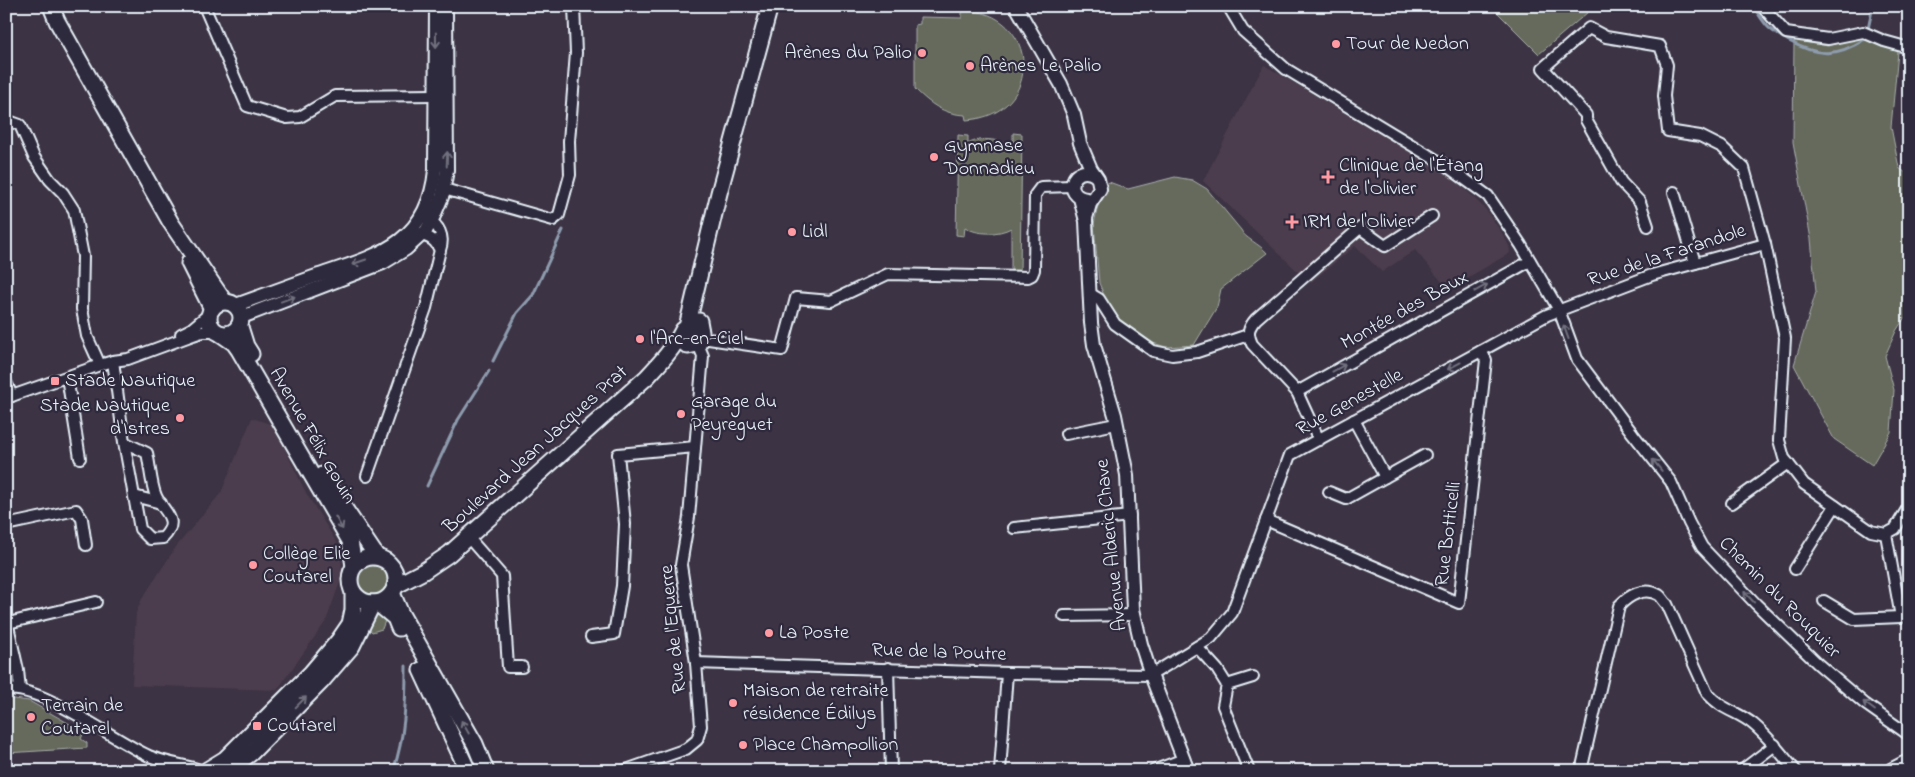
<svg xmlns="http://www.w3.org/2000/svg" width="1915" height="777" viewBox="0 0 1915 777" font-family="'Indie Flower',sans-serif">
  <rect width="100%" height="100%" fill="#3c3344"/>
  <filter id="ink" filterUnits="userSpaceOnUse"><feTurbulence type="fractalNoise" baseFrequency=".02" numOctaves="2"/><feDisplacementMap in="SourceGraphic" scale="10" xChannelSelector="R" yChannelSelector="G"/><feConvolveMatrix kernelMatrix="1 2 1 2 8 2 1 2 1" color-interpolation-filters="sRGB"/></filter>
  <g filter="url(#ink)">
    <g fill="#4c3e4d">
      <path d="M1264,65L1447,174L1466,190L1486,210L1502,233L1509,246L1510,253L1448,289L1415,250L1382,272L1355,246L1310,283L1203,181Z"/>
      <path d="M252,418L273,425L306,493L342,551L341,579L326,621L277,690L132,685L136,613L142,599L176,547L221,493Z"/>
    </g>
    <g fill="#666a5c" stroke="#a7aeaa">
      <path d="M1491,6H1595L1539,54Z"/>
      <path d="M962,10C1041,10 1045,116 966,120L965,115C943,114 930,104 915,89V25L920,24V17L962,18Z"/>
      <path d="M1866,35L1898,52L1891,127L1899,168L1909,175V266L1903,270L1909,311L1896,331L1885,356L1894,390L1891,432L1872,465L1834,439L1794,365L1816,292L1811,239L1793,142L1794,40L1828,46Z"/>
      <path d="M1013,133L1022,134L1020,272H1011V228C999,235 976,235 965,227L964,236L956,235L958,135L968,136V144C981,136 1002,139 1013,149Z"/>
      <path d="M1175,177L1192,180L1207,189L1241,230C1244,238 1260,244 1267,253L1221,289L1217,307L1194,345L1166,347L1153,343L1122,326L1108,305L1099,283L1094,224L1102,187L1109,182L1128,189Z"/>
      <circle cx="373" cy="579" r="18"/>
      <path d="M375,614H382L386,618L382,629L372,632L366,625Z"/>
      <path d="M14,699L29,701L84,732L81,739L87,743V748L6,753V700Z"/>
    </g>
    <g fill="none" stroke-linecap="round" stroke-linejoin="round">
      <g stroke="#8e9cae" stroke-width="3">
        <path d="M1753,6C1758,13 1763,22 1769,28C1774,33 1783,37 1789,41C1818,57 1837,57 1865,39"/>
        <path d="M1868,29L1873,6"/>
        <path d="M493,361L517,313L533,295L563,230"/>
        <path d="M427,486L458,420L489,371"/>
        <path d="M393,771C405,738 406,701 406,666"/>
      </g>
      <g stroke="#e8f1f8" stroke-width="14">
        <g id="minor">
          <path d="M204,6L247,106L287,118L300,117L335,96L436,95"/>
          <path d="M1228,6L1243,31L1286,69L1448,167L1488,196L1521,245L1559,310L1577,359L1633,434L1671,482L1689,523L1702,547L1756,604L1818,664L1865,704L1909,735"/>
          <path d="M1762,6L1786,33L1828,39L1863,32L1884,41L1909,48"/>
          <path d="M6,122L9,121L20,125L34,157L50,180L63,193L74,210L83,256L82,309L87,336L100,365"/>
          <path d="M444,189L553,220L559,215L570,175L569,141L576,53L574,6"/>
          <path d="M1674,192L1695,263"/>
          <path d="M1648,226L1640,202L1621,182L1590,127L1586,120V115L1543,68L1589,28L1606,37L1660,46L1667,65L1664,96L1668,131L1700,136L1722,147L1744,168L1765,244L1785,338L1779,440L1784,458L1804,484L1871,531L1886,534L1895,529L1909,506"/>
          <path d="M416,232C429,239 433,236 440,250C445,236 439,225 426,218"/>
          <path d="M1089,293L1099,299L1115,324L1153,351L1172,355L1197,352L1248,335"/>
          <path d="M181,334L191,329L210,313"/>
          <path d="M702,338L782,350L796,298L831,301L888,274L1028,277L1032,275L1034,270L1035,195L1041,187L1072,186"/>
          <path d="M113,361L124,442L140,529L150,539L163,538C181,519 163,512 156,496C151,485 150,465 147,453L124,442"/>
          <path d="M67,377L80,458"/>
          <path d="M6,382L12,396"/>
          <path d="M1297,392L1530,261"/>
          <path d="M6,398L100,365L113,361L128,359L193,335L202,332H218"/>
          <path d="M1354,420L1385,477"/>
          <path d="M1066,434L1116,424"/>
          <path d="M1319,440L1297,392L1252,344C1247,333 1248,328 1256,319L1360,228L1385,246L1432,216"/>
          <path d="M367,476L426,308L440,250"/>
          <path d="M1329,492L1346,499L1425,455"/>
          <path d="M134,496L161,503"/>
          <path d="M1732,503L1788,463"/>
          <path d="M1266,520L1459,603L1486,360L1481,351"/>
          <path d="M6,525L76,510L82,519L86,545"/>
          <path d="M1014,528L1130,516"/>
          <path d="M1886,534L1901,617"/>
          <path d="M468,537L502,576L508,667H522"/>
          <path d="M1795,569L1835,506"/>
          <path d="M1824,601L1854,619L1901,617L1909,614"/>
          <path d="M1064,616L1134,615"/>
          <path d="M6,617L18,670L20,690"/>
          <path d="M8,623L96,602"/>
          <path d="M591,637L614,634L622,586L625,524L618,454L695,447"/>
          <path d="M1197,647L1217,669L1227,685L1223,706L1249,771"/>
          <path d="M696,663L1007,673L1151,675L1211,638L1232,613L1290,455L1547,315L1652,275L1765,244"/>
          <path d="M888,668L891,771"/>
          <path d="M1227,685L1253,677"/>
          <path d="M6,690C39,683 115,741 149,756C166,763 184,765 201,770"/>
          <path d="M623,771L686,749L697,740L701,726L696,663L681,565L689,517L703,356L698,344"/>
          <path d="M1000,771L1007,673"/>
          <path d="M1153,771L1184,759"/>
          <path d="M1308,771H1309"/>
          <path d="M1581,771L1619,606C1628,596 1644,586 1659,595C1662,597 1664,602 1667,604L1707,693C1723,711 1737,711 1753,724C1769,737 1782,755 1796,771"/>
          <path d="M1741,771L1775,745"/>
        </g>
      </g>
      <g stroke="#e8f1f8" stroke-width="16">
        <g id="tertiary">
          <path d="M1016,6L1061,84L1074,115L1080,143L1091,169L1098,179L1100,189L1090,204L1086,218"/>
          <path d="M1080,198L1086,221L1091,323L1094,345L1115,415L1127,475L1133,609L1141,644L1151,675L1188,771"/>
          <path d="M1087,199C1062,197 1072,162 1095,175"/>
          <path d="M236,305C264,295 291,285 319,275C379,255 428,243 435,170L436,6"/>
          <path d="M242,317L383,263L406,249L426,231L434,216L442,197L447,170L446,6"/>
        </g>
      </g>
      <g stroke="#e8f1f8" stroke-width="19">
        <g id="secondary">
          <path d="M51,6L57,21L171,223L224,301"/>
          <path d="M189,263L212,309"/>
          <circle cx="225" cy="318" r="16"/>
          <path d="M240,327L246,346L251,354"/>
          <path d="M687,327L719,193L770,6"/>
          <path d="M221,334L234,343L239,350L350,541L354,566"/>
          <path d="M681,336L684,343L688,346L698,344L702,338L699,321"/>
          <path d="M322,475L377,557"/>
          <circle cx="373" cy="580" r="23"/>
          <path d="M395,586L424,571L449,554L647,377C661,362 674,348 683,330L691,326L700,329"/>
          <path d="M392,593L401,614L475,744L486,771"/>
          <path d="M377,603L395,618L399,628"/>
          <path d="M421,670L468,771"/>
          <path d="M207,770L225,759L311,673L339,640L350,624L353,610V593"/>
          <path d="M228,771L251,753L321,682L352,646L373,603"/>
          <path d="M1892,771L1909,762"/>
        </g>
      </g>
      <use href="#minor" stroke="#2f2a3d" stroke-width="10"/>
      <use href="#tertiary" stroke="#2f2a3d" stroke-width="12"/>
      <use href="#secondary" stroke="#2f2a3d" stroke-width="15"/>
    </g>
    <defs><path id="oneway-shaft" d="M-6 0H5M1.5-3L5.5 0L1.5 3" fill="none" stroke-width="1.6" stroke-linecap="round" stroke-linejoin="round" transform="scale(1.25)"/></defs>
    <g stroke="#70707e">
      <use href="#oneway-shaft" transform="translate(436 40) rotate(89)"/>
      <use href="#oneway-shaft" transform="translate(447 159) rotate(-88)"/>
      <use href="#oneway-shaft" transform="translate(359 262) rotate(161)"/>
      <use href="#oneway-shaft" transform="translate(1481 288) rotate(-29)"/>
      <use href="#oneway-shaft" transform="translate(288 299) rotate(-20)"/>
      <use href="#oneway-shaft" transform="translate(1566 332) rotate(-110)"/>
      <use href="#oneway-shaft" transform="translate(1454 366) rotate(152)"/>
      <use href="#oneway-shaft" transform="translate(1339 368) rotate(-29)"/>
      <use href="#oneway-shaft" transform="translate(1657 465) rotate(-129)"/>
      <use href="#oneway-shaft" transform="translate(339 523) rotate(60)"/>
      <use href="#oneway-shaft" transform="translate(1749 597) rotate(-133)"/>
      <use href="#oneway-shaft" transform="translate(301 702) rotate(-45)"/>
      <use href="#oneway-shaft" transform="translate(1869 706) rotate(-143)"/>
      <use href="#oneway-shaft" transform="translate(465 727) rotate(-120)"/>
    </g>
  </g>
  <g fill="#ff9aa2" stroke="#2f2a3d" stroke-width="2">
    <circle cx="1336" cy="44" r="5"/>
    <circle cx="922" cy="53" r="5"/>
    <circle cx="970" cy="66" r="5"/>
    <circle cx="934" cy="157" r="5"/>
    <path d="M1325.5 169.5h5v5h5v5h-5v5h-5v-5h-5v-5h5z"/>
    <path d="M1289.5 214.5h5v5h5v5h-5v5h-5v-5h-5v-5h5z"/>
    <circle cx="792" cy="232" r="5"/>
    <circle cx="640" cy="339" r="5"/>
    <rect x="50" y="376" width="10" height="10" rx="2.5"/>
    <circle cx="681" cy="414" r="5"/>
    <circle cx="180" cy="418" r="5"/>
    <circle cx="253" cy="565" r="5"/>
    <circle cx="769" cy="633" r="5"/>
    <circle cx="733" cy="703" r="5"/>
    <circle cx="31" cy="717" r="5"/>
    <rect x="252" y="721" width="10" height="10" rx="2.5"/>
    <circle cx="743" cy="745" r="5"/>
  </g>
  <g text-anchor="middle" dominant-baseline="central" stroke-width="4.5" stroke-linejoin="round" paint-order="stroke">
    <g font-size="20" fill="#e8f1f8" stroke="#2f2a3d" text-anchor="start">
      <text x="1346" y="44">Tour de Nedon</text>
      <text x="912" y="53" text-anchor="end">Arènes du Palio</text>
      <text x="980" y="66">Arènes Le Palio</text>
      <text x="944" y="146">Gymnase<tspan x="944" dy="23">Donnadieu</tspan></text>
      <text x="1339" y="166">Clinique de l'Étang<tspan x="1339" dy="23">de l'Olivier</tspan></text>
      <text x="1303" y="222">IRM de l'Olivier</text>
      <text x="802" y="232">Lidl</text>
      <text x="650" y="339">l'Arc-en-Ciel</text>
      <text x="65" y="381">Stade Nautique</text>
      <text x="691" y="402">Garage du<tspan x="691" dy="23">Peyreguet</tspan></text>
      <text x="170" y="406" text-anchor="end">Stade Nautique<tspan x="170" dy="23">d'Istres</tspan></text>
      <text x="263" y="554">Collège Elie<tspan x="263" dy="23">Coutarel</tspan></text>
      <text x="779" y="633">La Poste</text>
      <text x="743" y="691">Maison de retraite<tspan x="743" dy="23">résidence Édilys</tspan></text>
      <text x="41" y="706">Terrain de<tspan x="41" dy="23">Coutarel</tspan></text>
      <text x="267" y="726">Coutarel</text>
      <text x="753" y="745">Place Champollion</text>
    </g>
    <g font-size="20" fill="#e8f1f8" stroke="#2f2a3d">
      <text transform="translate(1667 256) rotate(-18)">Rue de la Farandole</text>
      <text transform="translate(1405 311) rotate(-29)">Montée des Baux</text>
      <text transform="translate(1350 403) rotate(-29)">Rue Genestelle</text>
      <text transform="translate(312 436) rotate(60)">Avenue Félix Gouin</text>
      <text transform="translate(536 450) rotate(-42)">Boulevard Jean Jacques Prat</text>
      <text transform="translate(1449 534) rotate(-83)">Rue Botticelli</text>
      <text transform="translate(1112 545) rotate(-96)">Avenue Alderic Chave</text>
      <text transform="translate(1779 598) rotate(45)">Chemin du Rouquier</text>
      <text transform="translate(674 629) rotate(-96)">Rue de l'Equerre</text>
      <text transform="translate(939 653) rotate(2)">Rue de la Poutre</text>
    </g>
  </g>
  <rect width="1915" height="777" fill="none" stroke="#2f2a3d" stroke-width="25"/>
  <rect x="12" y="12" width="1890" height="752" fill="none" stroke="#e8f1f8" stroke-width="2" filter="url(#ink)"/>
</svg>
